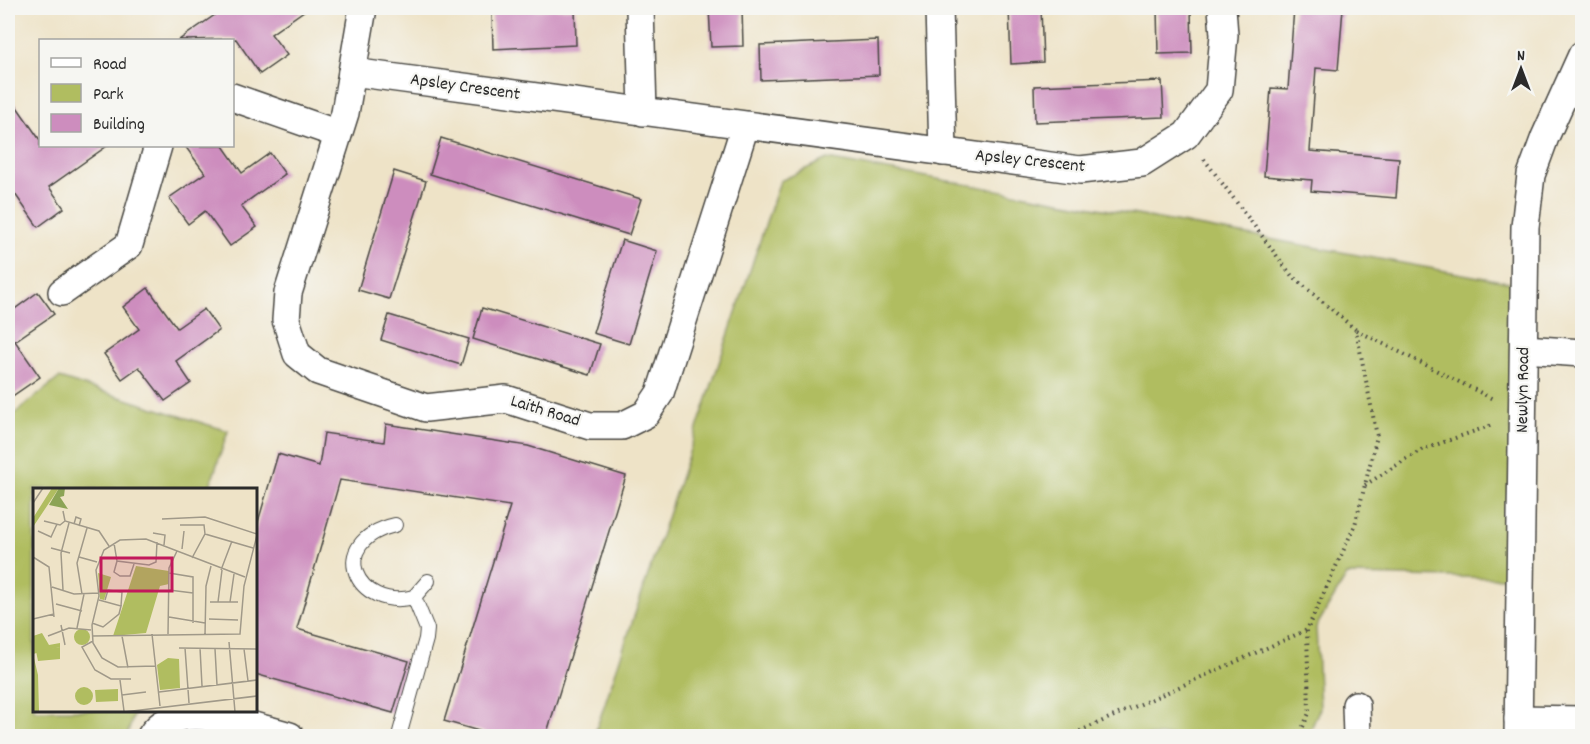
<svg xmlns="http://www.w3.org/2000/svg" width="1590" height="744" viewBox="0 0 1590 744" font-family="Dekko,sans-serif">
  <rect width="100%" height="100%" fill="#f6f6f2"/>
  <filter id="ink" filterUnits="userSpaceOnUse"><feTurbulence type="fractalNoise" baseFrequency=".0167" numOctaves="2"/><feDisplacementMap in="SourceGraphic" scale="12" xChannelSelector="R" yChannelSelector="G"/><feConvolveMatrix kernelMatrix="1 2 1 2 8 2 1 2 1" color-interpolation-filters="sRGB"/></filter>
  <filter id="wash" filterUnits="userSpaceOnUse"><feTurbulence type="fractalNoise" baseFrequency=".008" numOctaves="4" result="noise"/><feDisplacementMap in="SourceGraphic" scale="24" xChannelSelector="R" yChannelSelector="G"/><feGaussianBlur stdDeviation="1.35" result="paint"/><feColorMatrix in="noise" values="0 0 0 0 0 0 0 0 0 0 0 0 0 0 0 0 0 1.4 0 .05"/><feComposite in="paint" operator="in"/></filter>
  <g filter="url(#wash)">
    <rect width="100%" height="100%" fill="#eee3c7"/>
    <g fill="#b0bd60" stroke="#6e7446" stroke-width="1.5">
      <path d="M827,159L1512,283L1510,578L1347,575L1316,627L1320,708L1308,736H594L780,181Z"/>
      <path d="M59,378L228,431L209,489H34V710H135L127,736H8V419Z"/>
    </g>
    <g id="blocks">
      <g fill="#cd8dbe">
        <path d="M225,8H308L271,34L287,55L260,74L236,39L179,40Z"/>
        <path d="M575,8L576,45L493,49L492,12Z"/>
        <path d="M709,8H742L743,46L711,47Z"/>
        <path d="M1009,8H1041L1043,62L1011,64Z"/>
        <path d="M1157,8H1191L1192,53L1158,54Z"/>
        <path d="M1294,8H1343L1338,70L1316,68L1310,151L1399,158L1396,198L1311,191L1312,180L1264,176L1271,88L1288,89Z"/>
        <path d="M878,40L879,75L761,80L760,45Z"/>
        <path d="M1162,81L1164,117L1035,122L1034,86Z"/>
        <path d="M8,94L40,140V146H107L49,187L64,208L38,227L8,184Z"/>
        <path d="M441,138L641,199L629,235L430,174Z"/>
        <path d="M185,146H223L242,173L270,153L285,174L241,206L257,227L230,246L205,211L188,224L169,198L205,173Z"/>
        <path d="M394,171L426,181L389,299L358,290Z"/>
        <path d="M622,240L657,251L629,344L593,333Z"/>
        <path d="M148,288L177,328L204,309L219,330L176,361L191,383L165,401L139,367L122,379L104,354L139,329L123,307Z"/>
        <path d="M38,292L54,314L15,341L40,377L8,399V314Z"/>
        <path d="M482,308L600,344L590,375L473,339Z"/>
        <path d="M389,315L469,339L461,365L381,340Z"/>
        <path d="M386,424L528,446L626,476L546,736H496L444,721L510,506L340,480L297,629L409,661L393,713L255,674V532L278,454L319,466L324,433L384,442Z"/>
      </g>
    </g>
  </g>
  <g filter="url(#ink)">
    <use href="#blocks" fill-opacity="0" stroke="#484742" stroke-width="1.5"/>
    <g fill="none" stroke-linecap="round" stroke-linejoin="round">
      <g stroke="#484742" stroke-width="16">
        <g id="lane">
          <path d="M395,525C324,542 356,612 414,597L427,629L426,639L399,736"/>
          <path d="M414,597L428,581"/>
        </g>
      </g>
      <g stroke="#484742" stroke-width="30">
        <g id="street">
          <path d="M363,8L352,72L1080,170L1142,163L1186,135L1219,90L1224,35L1222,8"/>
          <path d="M640,8L643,112"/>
          <path d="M939,8L943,152"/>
          <path d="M352,72L345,113L288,293L286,320L297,354L318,371L426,408L506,399L590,426H622L646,414L660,393L745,126"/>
          <path d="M232,97L338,134"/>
          <path d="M62,292L129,245L158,146"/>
          <path d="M1524,349L1582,353"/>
          <path d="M1356,705L1357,736"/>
          <path d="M1518,719L1582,720"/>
          <path d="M151,736C175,696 253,727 290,736"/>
          <path d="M1518,736L1525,227L1531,175L1545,137L1582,55"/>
        </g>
      </g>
      <g stroke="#484742" stroke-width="4" stroke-dasharray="1.5 4.5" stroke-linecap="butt">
        <path d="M1204,159L1292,276L1356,330L1377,436L1355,525L1307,630L1309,713L1299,736"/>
        <path d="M1356,330L1493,399"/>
        <path d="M1365,485L1421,450L1492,425"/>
        <path d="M1077,736L1078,732L1307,630"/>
      </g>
      <use href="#lane" stroke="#fff" stroke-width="14"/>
      <use href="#street" stroke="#fff" stroke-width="27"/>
    </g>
  </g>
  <g text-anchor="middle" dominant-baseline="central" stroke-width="4.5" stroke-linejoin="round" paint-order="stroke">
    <g font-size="18" fill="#2b2b2b" stroke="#f6f6f2">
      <text transform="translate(465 88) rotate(8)">Apsley Crescent</text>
      <text transform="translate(1030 162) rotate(6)">Apsley Crescent</text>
      <text transform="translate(1524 390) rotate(-89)">Newlyn Road</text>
      <text transform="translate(545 412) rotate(17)">Laith Road</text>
    </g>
  </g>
  <g transform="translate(33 488)">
    <rect width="224" height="224" fill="#eee3c7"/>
    <path d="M19,0H26L0,39V30ZM41 149a8 8 0 1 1 16 0a8 8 0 1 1-16 0ZM9,145L16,157L27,155V159L0,166V148Z" fill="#b0bd60"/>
    <path d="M26,0H32L31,8L27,9L35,21L16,17Z" fill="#8ca456"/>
    <path d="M103,78L136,83V96L127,98L113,145L80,148ZM65,85L78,89L71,112L67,111ZM27,159V171L5,173L3,163ZM0,166L5,187L6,223H0ZM135,170L146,171L147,200L127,202L124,177ZM42 208a9 9 0 1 1 18 0a9 9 0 1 1-18 0ZM85,201V213L63,214L62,202Z" fill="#b0bd60"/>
    <path fill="none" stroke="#a09989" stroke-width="1.5" d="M0,15L10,0M30,23L32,33L66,43L76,58M129,31L172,29L224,46M11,33L27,37L32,33M41,36L43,29L48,31L46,38M147,37H171L172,46M5,43L18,49L24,36M120,45L132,47L131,57M81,55L84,73L116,77L123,74L124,54M18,60L37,65M149,61L151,43M0,69L16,79L21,129M46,69L64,74M159,70L172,46L220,60M84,73L81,84L87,88H97L101,76M188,82L199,53M136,85L160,89V135M19,99L41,106L66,105M30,102L28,65L36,35M136,102L160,105M49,106L44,75L54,40M72,112L75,102L89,104L88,118M177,114H205M185,114L189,82M197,114L201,86M23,116L49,123M136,129L172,135M0,131L21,126M176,131L205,132M59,135L70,139L86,126L88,118L66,112M28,137L32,157M44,140L51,106M119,146L127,218M135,146L136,80L144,63M172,147L173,98L178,78M15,148L36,140L58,142M59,148L207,146L211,98L224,47M89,148L95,180M60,153L49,159L62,182L78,191H98M196,154L202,224M146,160L224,161M152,160L156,215M167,160L169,198M182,161L184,197M211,161L215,193M122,178L85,179L69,170L60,155L59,137L66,108L63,82L71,62L87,52L113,51L212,89M87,192L91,223M126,204L224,192M89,207L113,204M91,224L224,208"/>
    <path fill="#c2185b" fill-opacity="0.15" stroke="#c2185b" stroke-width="3" d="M68,70H139V103H68Z"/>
    <rect width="224" height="224" fill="none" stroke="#2b2b2b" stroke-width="3"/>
  </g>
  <rect width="1590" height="744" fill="none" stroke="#f6f6f2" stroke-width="30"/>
  <rect x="39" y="39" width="195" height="108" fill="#f6f6f2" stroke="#a5a5a2" stroke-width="1.5"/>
  <rect x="51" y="58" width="30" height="9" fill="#ffffff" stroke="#a5a5a2" stroke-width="1.5"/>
  <text x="93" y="69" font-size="18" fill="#2b2b2b">Road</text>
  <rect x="51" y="84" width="30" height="18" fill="#b0bd60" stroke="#a5a5a2" stroke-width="1.5"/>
  <text x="93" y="99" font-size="18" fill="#2b2b2b">Park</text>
  <rect x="51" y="114" width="30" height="18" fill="#cd8dbe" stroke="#a5a5a2" stroke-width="1.5"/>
  <text x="93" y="129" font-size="18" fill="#2b2b2b">Building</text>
  <g transform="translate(1521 69)" stroke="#f6f6f2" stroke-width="4.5" paint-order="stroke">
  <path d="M0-4.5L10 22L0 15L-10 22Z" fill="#2b2b2b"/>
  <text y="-9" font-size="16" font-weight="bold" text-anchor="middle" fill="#2b2b2b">N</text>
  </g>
</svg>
